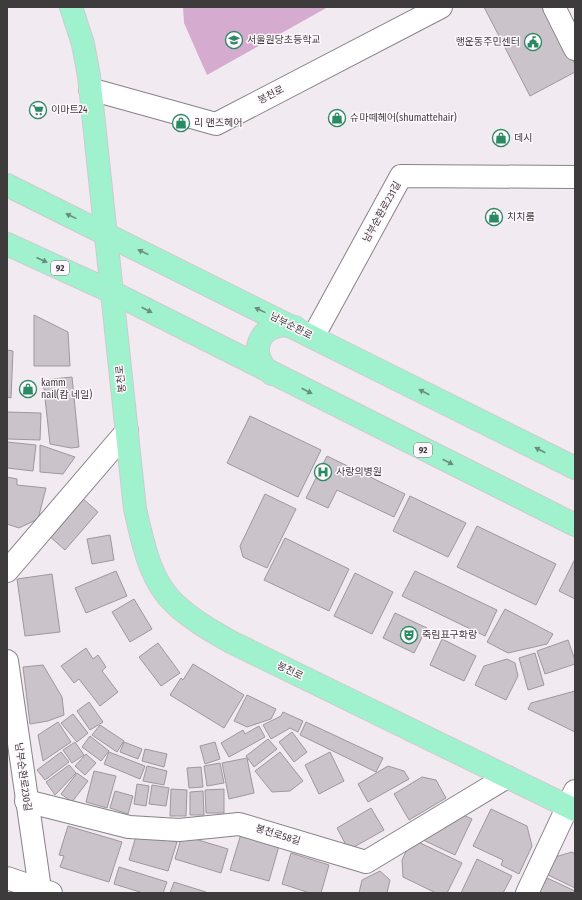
<svg xmlns="http://www.w3.org/2000/svg" width="582" height="900" viewBox="0 0 582 900" font-family="'Fira Sans Condensed','Noto Sans KR',sans-serif">
  <rect width="100%" height="100%" fill="#f2eaf1"/>
  <path fill="#d5abd0" d="M183,7H328L207,75L184,23Z"/>
  <g fill="#cbc3ca" stroke="#9e979d">
    <path d="M484,7H545L575,64V72L530,96Z"/>
    <path d="M34,315L68,332L70,366H34Z"/>
    <path d="M7,350L13,351L11,398L7,397Z"/>
    <path d="M72,377L79,447L71,448L50,444L43,380Z"/>
    <path d="M7,412L41,413L40,440L7,439Z"/>
    <path d="M250,416L321,450L298,497L227,463Z"/>
    <path d="M7,442L36,445L33,471L7,468Z"/>
    <path d="M40,445L75,457L63,474L40,472Z"/>
    <path d="M327,456L405,494L394,517L337,490L328,508L306,498Z"/>
    <path d="M7,477L17,479V485L46,488L38,519L19,528L7,524Z"/>
    <path d="M265,494L296,509L267,568L243,557L240,546Z"/>
    <path d="M410,496L466,523L448,557L393,531Z"/>
    <path d="M81,497L98,512L65,550L48,535Z"/>
    <path d="M477,526L556,564L536,605L457,567Z"/>
    <path d="M110,535L114,560L92,564L87,539Z"/>
    <path d="M285,538L349,569L329,611L264,580Z"/>
    <path d="M575,559V599L559,591Z"/>
    <path d="M116,571L127,596L86,613L75,588Z"/>
    <path d="M415,571L497,610L485,636L402,596Z"/>
    <path d="M355,573L393,592L372,634L334,616Z"/>
    <path d="M52,574L60,632L25,636L17,579Z"/>
    <path d="M134,599L152,629L130,642L112,612Z"/>
    <path d="M505,609L553,634L547,644L508,653L487,642Z"/>
    <path d="M395,613L427,628L414,653L383,638Z"/>
    <path d="M442,639L476,656L464,681L430,665Z"/>
    <path d="M568,640L575,660V664L545,674L537,651Z"/>
    <path d="M158,643L180,673L161,686L139,657Z"/>
    <path d="M86,648L93,659L98,655L106,667L102,671L118,692L100,706L79,679L74,683L61,666Z"/>
    <path d="M535,653L544,685L528,690L519,658Z"/>
    <path d="M507,659L515,663L518,676L506,700L475,685L484,666Z"/>
    <path d="M193,664L244,695L224,728L170,695L181,678L183,680Z"/>
    <path d="M43,665L62,697L64,715L48,721L30,724L23,667Z"/>
    <path d="M575,691V732L528,709L531,703Z"/>
    <path d="M247,695L276,709L271,719L247,727L234,721Z"/>
    <path d="M89,702L103,722L90,730L77,711Z"/>
    <path d="M283,712L303,721L298,732L290,728L271,739L263,725L281,716Z"/>
    <path d="M73,714L88,733L77,742L61,723Z"/>
    <path d="M58,722L71,742L43,761L38,735Z"/>
    <path d="M306,722L383,758L376,772L300,735Z"/>
    <path d="M100,725L124,741L117,752L92,735Z"/>
    <path d="M259,726L265,737L229,757L221,743L243,730L245,734Z"/>
    <path d="M292,732L307,752L294,762L279,742Z"/>
    <path d="M90,736L109,751L101,761L82,747Z"/>
    <path d="M268,739L277,749L254,767L246,756Z"/>
    <path d="M75,742L84,755L72,763L63,750Z"/>
    <path d="M124,742L142,749L138,759L120,752Z"/>
    <path d="M215,742L220,759L205,764L200,746Z"/>
    <path d="M145,749L167,754L164,767L142,761Z"/>
    <path d="M61,752L69,762L45,780L37,770Z"/>
    <path d="M109,752L145,766L140,779L104,764Z"/>
    <path d="M280,752L303,781L290,791L272,792L255,771Z"/>
    <path d="M330,752L344,781L319,794L305,765Z"/>
    <path d="M86,754L96,763L85,775L75,766Z"/>
    <path d="M247,758L254,793L229,799L222,763Z"/>
    <path d="M220,763L224,783L207,786L204,766Z"/>
    <path d="M69,765L76,773L55,795L46,782Z"/>
    <path d="M147,766L167,771L164,785L143,781Z"/>
    <path d="M388,766L404,771L409,779L368,802L358,784Z"/>
    <path d="M201,767L203,787L189,788L187,768Z"/>
    <path d="M94,771L116,776L107,808L86,802Z"/>
    <path d="M77,773L88,781L72,802L61,794Z"/>
    <path d="M422,777L436,780L446,798L409,820L394,794Z"/>
    <path d="M137,784L149,786L146,806L134,804Z"/>
    <path d="M152,785L169,788L166,806L149,804Z"/>
    <path d="M171,789L187,790L186,816H170Z"/>
    <path d="M224,789V813H206L205,790Z"/>
    <path d="M115,791L133,796L128,814L110,808Z"/>
    <path d="M203,791L204,815H190V792Z"/>
    <path d="M371,808L384,830L354,847L346,845L337,828Z"/>
    <path d="M491,809L527,826L532,846L519,874L501,865L503,860L473,846Z"/>
    <path d="M461,814L472,819L455,855L421,839Z"/>
    <path d="M68,826L122,842L109,882L60,867L64,856L59,855Z"/>
    <path d="M146,833L177,842L168,871L129,860L136,836Z"/>
    <path d="M241,834L279,846L269,881L230,870Z"/>
    <path d="M182,835L228,849L221,873L175,859Z"/>
    <path d="M412,839L462,863L447,893H436L403,877L402,860Z"/>
    <path d="M572,852L575,854V888L546,874L555,857Z"/>
    <path d="M291,853L329,865L321,893H310L282,884Z"/>
    <path d="M477,859L512,876L503,893H461Z"/>
    <path d="M119,867L167,882L163,893H143L114,884Z"/>
    <path d="M380,871L390,880L387,893H359L362,880Z"/>
    <path d="M547,878L575,891V893H539Z"/>
    <path d="M174,882L206,892L205,893H170Z"/>
  </g>
  <g fill="none" stroke-linecap="round" stroke-linejoin="round">
    <g stroke="#898288" stroke-width="24">
      <g id="minor">
        <path d="M554,7L575,49"/>
        <path d="M90,89L216,124L441,7"/>
        <path d="M313,337L401,176L575,177"/>
        <path d="M7,571L127,431"/>
        <path d="M7,661L40,889L38,893"/>
        <path d="M26,801L129,827L179,830L239,824L366,862L507,777"/>
        <path d="M7,878L51,893"/>
        <path d="M527,893L575,791"/>
      </g>
    </g>
    <g stroke="#cdcccd" stroke-width="24">
      <g id="major">
        <path d="M71,7L83,44L89,76L135,509C143,542 149,580 175,604C192,620 212,631 231,642L575,810"/>
        <path d="M7,185L575,468"/>
        <path d="M7,244L112,292L575,525"/>
        <path d="M272,374C244,354 261,318 295,327"/>
      </g>
    </g>
    <use href="#minor" stroke="#fff" stroke-width="22"/>
    <use href="#major" stroke="#a0f1ce" stroke-width="22"/>
  </g>
  <defs><path id="oneway-solid" d="M-6-.8H1V-3.2L6.5 0L1 3.2V.8H-6Z"/></defs>
  <g fill="#6a8d7e">
    <use href="#oneway-solid" transform="translate(71 216) rotate(-154)"/>
    <use href="#oneway-solid" transform="translate(143 252) rotate(-154)"/>
    <use href="#oneway-solid" transform="translate(42 260) rotate(25)"/>
    <use href="#oneway-solid" transform="translate(147 310) rotate(27)"/>
    <use href="#oneway-solid" transform="translate(260 310) rotate(-154)"/>
    <use href="#oneway-solid" transform="translate(307 391) rotate(27)"/>
    <use href="#oneway-solid" transform="translate(424 392) rotate(-153)"/>
    <use href="#oneway-solid" transform="translate(540 450) rotate(-153)"/>
    <use href="#oneway-solid" transform="translate(448 462) rotate(27)"/>
  </g>
  <defs>
    <g id="school-ring" transform="scale(0.9)"><circle r="9.5" fill="#fef8fd" stroke="#2a8a63" stroke-width="1.5"/><path d="M0-5L7-2L0 1L-7-2ZM-4 1L0 2.5L4 1V4Q0 6-4 4Z" fill="#2a8a63"/></g>
    <g id="civic-ring" transform="scale(0.9)"><circle r="9.5" fill="#fef8fd" stroke="#2a8a63" stroke-width="1.5"/><path d="M-.6-6.5H3V-4.5H.6V-3L4-1V1h2V6H-6V1h2V-1L-.6-3ZM-1.2 2.5V6h2.4V2.5Z" fill="#2a8a63"/></g>
    <g id="supermarket-ring" transform="scale(0.9)"><circle r="9.5" fill="#fef8fd" stroke="#2a8a63" stroke-width="1.5"/><path d="M-6-5.5h2.5l.6 2H6L4.5 2H-2.5L-4.4-4H-6ZM-1.5 3.2a1.3 1.3 0 1 0 .1 0ZM3 3.2a1.3 1.3 0 1 0 .1 0Z" fill="#2a8a63"/></g>
    <g id="shop-ring" transform="scale(0.9)"><circle r="9.5" fill="#fef8fd" stroke="#2a8a63" stroke-width="1.5"/><path d="M-5-2.5h2.3a2.7 3.5 0 0 1 5.4 0H5L5.5 6h-11ZM-1.5-2.5h3a1.5 2.3 0 0 0-3 0Z" fill="#2a8a63"/></g>
    <g id="hospital-ring" transform="scale(0.9)"><circle r="9.5" fill="#fef8fd" stroke="#2a8a63" stroke-width="1.5"/><path d="M-5-5h3v3.5h4V-5h3V5h-3V1.5h-4V5h-3Z" fill="#2a8a63"/></g>
    <g id="theatre-ring" transform="scale(0.9)"><circle r="9.5" fill="#fef8fd" stroke="#2a8a63" stroke-width="1.5"/><path d="M-5-5.5Q0-4 5-5.5V0Q5 5 0 6Q-5 5-5 0ZM-3.3-2.5H-1v1.5H-3.3ZM1-2.5H3.3v1.5H1ZM-2.8 1Q0 5.5 2.8 1Z" fill="#2a8a63"/></g>
  </defs>
  <g fill-rule="evenodd">
    <use href="#school-ring" x="234" y="40"/>
    <use href="#civic-ring" x="533" y="42"/>
    <use href="#supermarket-ring" x="38" y="110"/>
    <use href="#shop-ring" x="337" y="118"/>
    <use href="#shop-ring" x="181" y="123"/>
    <use href="#shop-ring" x="501" y="138"/>
    <use href="#shop-ring" x="494" y="217"/>
    <use href="#shop-ring" x="28" y="389"/>
    <use href="#hospital-ring" x="323" y="472"/>
    <use href="#theatre-ring" x="409" y="635"/>
  </g>
  <g text-anchor="middle" dominant-baseline="central" stroke-width="3" stroke-linejoin="round" paint-order="stroke">
    <g fill="#fef8fd" stroke="#787477" stroke-width="1">
      <rect x="51" y="261" width="18" height="14" rx="3"/>
      <rect x="414" y="443" width="18" height="14" rx="3"/>
    </g>
    <g font-size="9" font-weight="bold" fill="#3e3b3d">
      <text x="60" y="268">92</text>
      <text x="423" y="450">92</text>
    </g>
    <g font-size="10" fill="#3e3b3d" stroke="#fef8fd" text-anchor="start">
      <text x="247" y="40">서울원당초등학교</text>
      <text x="520" y="42" text-anchor="end">행운동주민센터</text>
      <text x="51" y="110">이마트24</text>
      <text x="350" y="118">슈마떼헤어(shumattehair)</text>
      <text x="194" y="123">리 맨즈헤어</text>
      <text x="514" y="138">데시</text>
      <text x="507" y="217">치치룸</text>
      <text x="41" y="383">kamm<tspan x="41" dy="12">nail(캄 네일)</tspan></text>
      <text x="336" y="472">사랑의병원</text>
      <text x="422" y="635">죽림표구화랑</text>
    </g>
    <g font-size="10" fill="#3e3b3d" stroke="#fef8fd">
      <text transform="translate(271 95) rotate(-27)">봉천로</text>
      <text transform="translate(382 212) rotate(-61)">남부순환로231길</text>
      <text transform="translate(291 326) rotate(27)">남부순환로</text>
      <text transform="translate(121 379) rotate(-96)">봉천로</text>
      <text transform="translate(290 671) rotate(26)">봉천로</text>
      <text transform="translate(23 777) rotate(82)">남부순환로230길</text>
      <text transform="translate(278 835) rotate(17)">봉천로58길</text>
    </g>
  </g>
  <rect width="582" height="900" fill="none" stroke="#3e3b3d" stroke-width="16"/>
</svg>
